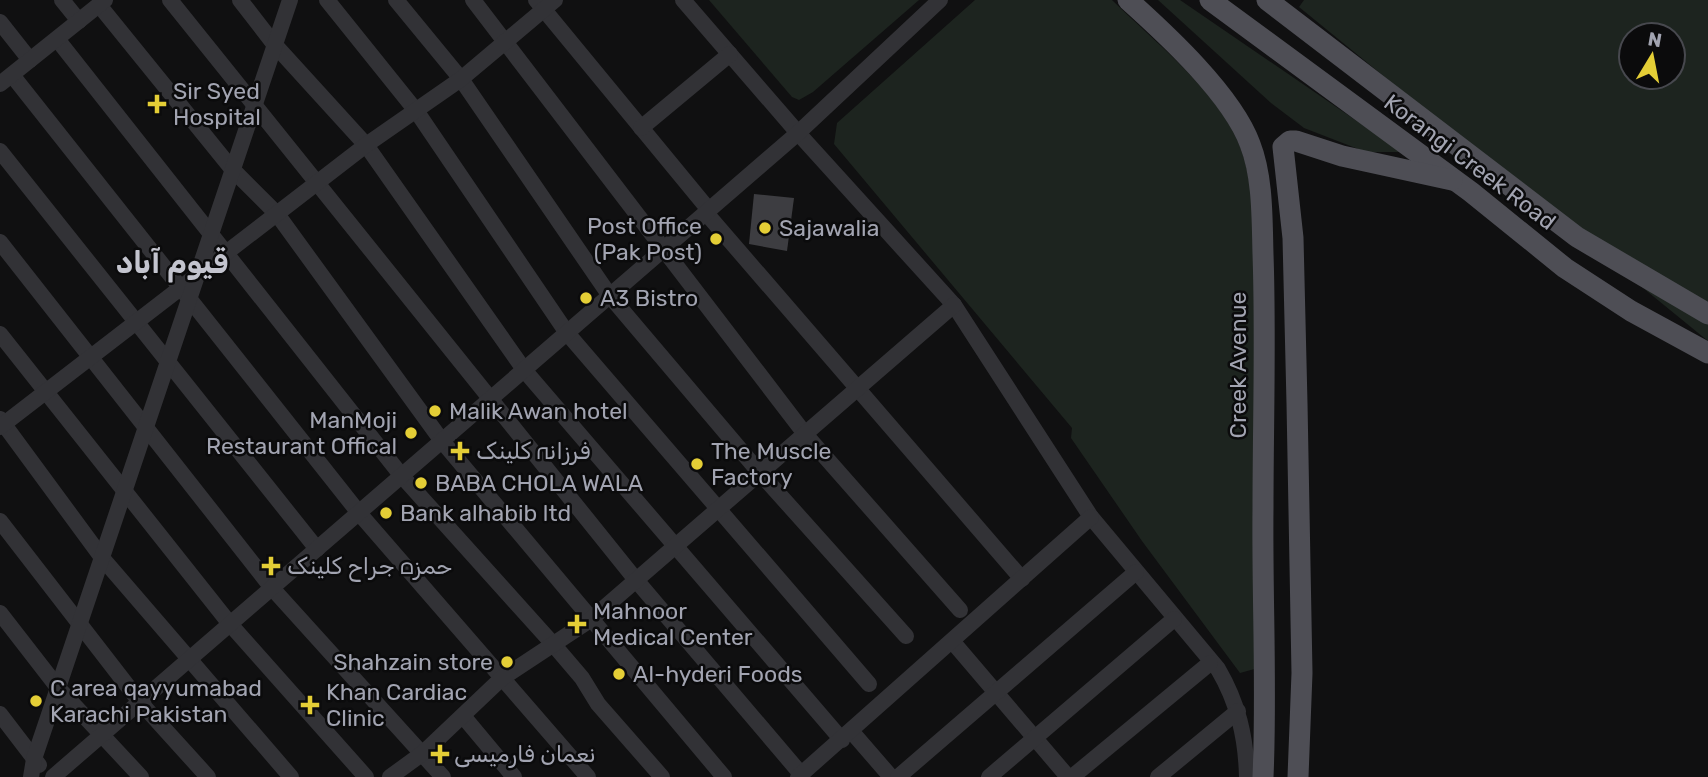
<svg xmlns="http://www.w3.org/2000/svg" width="1708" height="777" viewBox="0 0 1708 777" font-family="Rubik,Cairo,sans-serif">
  <rect width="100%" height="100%" fill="#101011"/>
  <g fill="#1d241f" fill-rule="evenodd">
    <path d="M709,0H919L813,92L799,100L792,97Z"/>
    <path d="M975,0H1112C1155,42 1220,93 1241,149C1252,180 1253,213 1255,244L1258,668L1240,673L1142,541L1071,438L1072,428L834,144L837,123Z"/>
    <path d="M1158,0H1180L1402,152H1366L1304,128L1271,103Z"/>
    <path d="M1304,0H1708V341L1299,7ZM1631,35H1673V77H1631Z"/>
  </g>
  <path fill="#3d3d41" d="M754,194L794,198L787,251L749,244Z"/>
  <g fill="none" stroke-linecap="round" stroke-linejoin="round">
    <g stroke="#323236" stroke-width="16">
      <path d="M62,0L79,21"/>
      <path d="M170,0L636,580L801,774"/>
      <path d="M240,0L274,44L366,145L525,371L842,740"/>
      <path d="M327,0L417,112L567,333L869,684"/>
      <path d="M396,0L461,79L610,296L760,473L906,636"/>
      <path d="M473,0L805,434L960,610"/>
      <path d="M536,0L709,210"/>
      <path d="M683,0L798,133L954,305L1091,517L1218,669C1238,703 1246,737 1247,777"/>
      <path d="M99,5L232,169L277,214L442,441L724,777"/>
      <path d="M0,22L30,60"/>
      <path d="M57,39L401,475L553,644L582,678L598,704L662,777"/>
      <path d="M12,75L359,513L588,777"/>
      <path d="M0,84L105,0"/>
      <path d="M641,128L730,54"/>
      <path d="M0,151L317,549"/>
      <path d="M706,213L1022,579"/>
      <path d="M0,242L272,588L443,777"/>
      <path d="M0,334L230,624L366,777"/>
      <path d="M0,419L103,559L291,777"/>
      <path d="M0,427L366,145L461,79L555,0"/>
      <path d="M0,521L140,702L208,777"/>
      <path d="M0,613L59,689L141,777"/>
      <path d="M952,641L1068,777"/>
      <path d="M0,714L39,765"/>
      <path d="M463,716L514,777"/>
      <path d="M852,732L891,777"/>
      <path d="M31,777L34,759L290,0"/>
      <path d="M53,777L798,133L940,0"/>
      <path d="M390,777L423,753L502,678L590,620L954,305"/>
      <path d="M798,777L1091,517"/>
      <path d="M898,777L1136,572"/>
      <path d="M989,777L1174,619"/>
      <path d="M1072,777L1210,663"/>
      <path d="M1158,777L1238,711"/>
    </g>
    <g stroke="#4e4e55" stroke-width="21">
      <path d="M1128,0C1167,35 1232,95 1250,144C1263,177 1262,219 1263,254C1266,339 1263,423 1263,508C1262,598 1267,687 1263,777"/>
      <path d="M1210,0L1471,192L1565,268L1631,311L1708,353"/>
      <path d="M1267,0L1577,237L1708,314"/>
      <path d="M1298,777L1302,673L1297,403L1293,238L1283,147L1290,141H1296L1342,156L1452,180"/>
    </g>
  </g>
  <g fill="#e4ce36" stroke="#0b0b0c" stroke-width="2.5">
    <path d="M153.5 93.5h7v7h7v7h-7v7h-7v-7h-7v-7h7z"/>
    <circle cx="765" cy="228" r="7"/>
    <circle cx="716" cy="239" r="7"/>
    <circle cx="586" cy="298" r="7"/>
    <circle cx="435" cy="411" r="7"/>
    <circle cx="411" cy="433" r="7"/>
    <path d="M456.5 440.5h7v7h7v7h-7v7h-7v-7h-7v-7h7z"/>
    <circle cx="697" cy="464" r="7"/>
    <circle cx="421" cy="483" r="7"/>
    <circle cx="386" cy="513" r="7"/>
    <path d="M267.5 555.5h7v7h7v7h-7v7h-7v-7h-7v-7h7z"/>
    <path d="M573.5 613.5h7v7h7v7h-7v7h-7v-7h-7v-7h7z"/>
    <circle cx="507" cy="662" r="7"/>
    <circle cx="619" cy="674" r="7"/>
    <circle cx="36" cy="701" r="7"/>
    <path d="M306.5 694.5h7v7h7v7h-7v7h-7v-7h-7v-7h7z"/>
    <path d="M436.5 743.5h7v7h7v7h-7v7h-7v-7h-7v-7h7z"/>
  </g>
  <g text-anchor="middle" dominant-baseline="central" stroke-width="5" stroke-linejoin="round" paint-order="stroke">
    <g font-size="23" fill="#a2a4b1" stroke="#0b0b0c" text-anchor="start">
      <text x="173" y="91">Sir Syed<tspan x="173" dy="26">Hospital</tspan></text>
      <text x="702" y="226" text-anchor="end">Post Office<tspan x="702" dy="26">(Pak Post)</tspan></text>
      <text x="779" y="228">Sajawalia</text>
      <text x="600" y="298">A3 Bistro</text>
      <text x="449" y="411">Malik Awan hotel</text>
      <text x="397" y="420" text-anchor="end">ManMoji<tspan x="397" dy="26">Restaurant Offical</tspan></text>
      <text x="476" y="451">فرزانہ کلینک</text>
      <text x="711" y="451">The Muscle<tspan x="711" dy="26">Factory</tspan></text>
      <text x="435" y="483">BABA CHOLA WALA</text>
      <text x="400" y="513">Bank alhabib ltd</text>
      <text x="287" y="566">حمزہ جراح کلینک</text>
      <text x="593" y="611">Mahnoor<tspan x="593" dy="26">Medical Center</tspan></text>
      <text x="493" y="662" text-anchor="end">Shahzain store</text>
      <text x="633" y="674">Al-hyderi Foods</text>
      <text x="50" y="688">C area qayyumabad<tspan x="50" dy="26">Karachi Pakistan</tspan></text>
      <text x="326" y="692">Khan Cardiac<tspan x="326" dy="26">Clinic</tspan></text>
      <text x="454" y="754">نعمان فارمیسی</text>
    </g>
    <g font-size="23" fill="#a2a4b1" stroke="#0b0b0c">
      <text transform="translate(1470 162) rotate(37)">Korangi Creek Road</text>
      <text transform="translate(1238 365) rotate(-90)">Creek Avenue</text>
    </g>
    <g font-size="30" font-weight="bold" fill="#c3c4ce" stroke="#0b0b0c">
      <text x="172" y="263">قیوم آباد</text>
    </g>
  </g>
  <g transform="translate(1652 56) rotate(10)"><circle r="33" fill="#0b0b0c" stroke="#47484e" stroke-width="2"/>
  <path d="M0-5L12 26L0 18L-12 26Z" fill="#e4ce36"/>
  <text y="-10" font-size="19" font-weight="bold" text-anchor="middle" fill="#a2a4b1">N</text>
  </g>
</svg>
